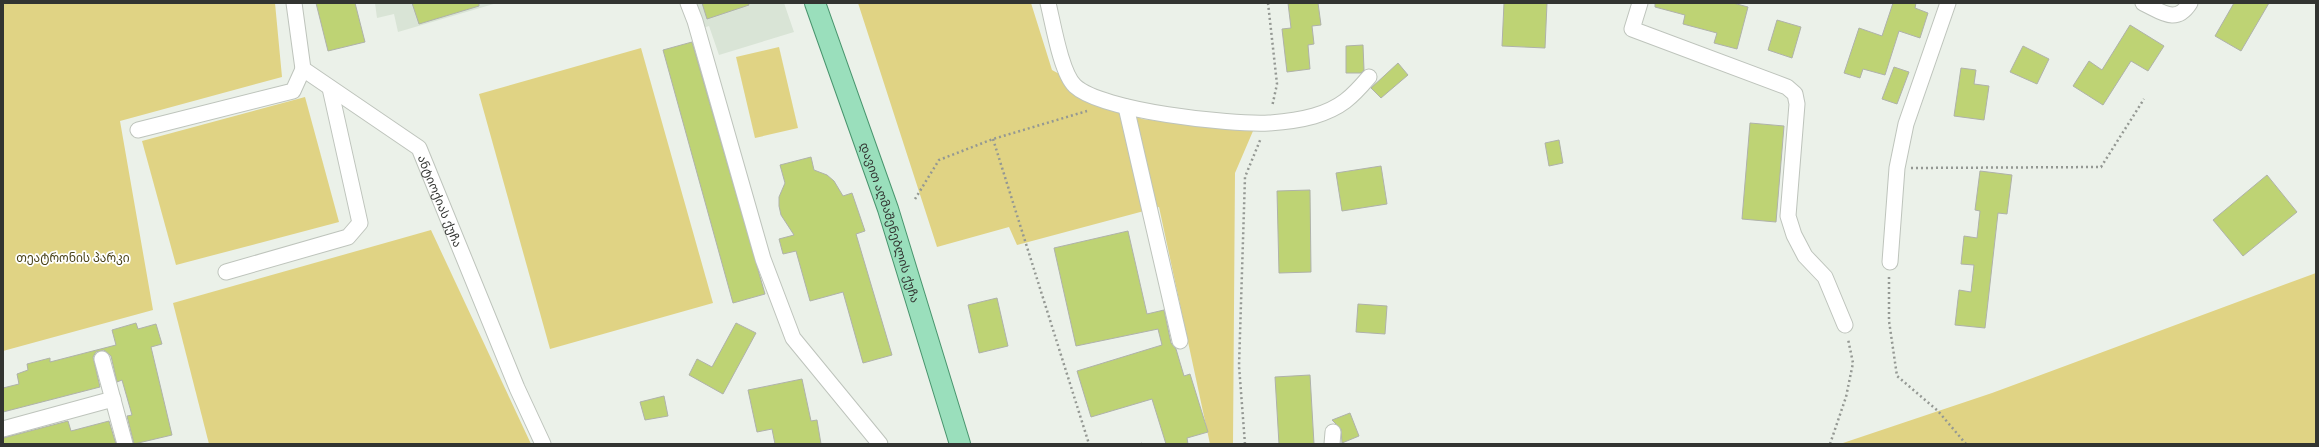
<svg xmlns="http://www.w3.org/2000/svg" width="2319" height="447" viewBox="0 0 2319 447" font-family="'IBM Plex Sans','Noto Sans Georgian',sans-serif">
  <rect width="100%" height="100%" fill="#ebf1e9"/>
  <g fill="#d9e4d6">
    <path d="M375,3H497L398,32L394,14L377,18Z"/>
    <path d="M681,3H784L794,32L719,55L709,26L690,32Z"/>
  </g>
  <g fill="#e0d384">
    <path d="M3,3H275L282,77L120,121L153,310L3,351Z"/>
    <path d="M858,3H1031L1052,70L1142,119L1253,131L1235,173L1233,444H1210L1159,207L1017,245L1009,227L937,247Z"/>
    <path d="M779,47L798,128L755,138L736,57Z"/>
    <path d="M641,48L713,303L550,349L479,94Z"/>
    <path d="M305,97L339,222L176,265L142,141Z"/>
    <path d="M431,230L531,444H209L173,303Z"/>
    <path d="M2316,273V444H1840L1992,393Z"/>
  </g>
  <g fill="#bed374" stroke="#afb2aa">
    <path d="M316,3H355L365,42L328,51Z"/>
    <path d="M412,3H479V6L419,24Z"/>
    <path d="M702,3H748L749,5L707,19Z"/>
    <path d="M1288,3H1318L1321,25L1312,26L1314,44L1308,45L1310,69L1287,72L1282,29L1291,28Z"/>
    <path d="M1504,3H1547L1545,48L1502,46Z"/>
    <path d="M1655,3H1733L1748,7L1737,49L1714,43L1717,33L1683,24L1685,15L1655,7Z"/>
    <path d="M1893,3H1916L1915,8L1928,13L1920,38L1899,31L1885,75L1863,69L1860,78L1844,73L1859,28L1882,36Z"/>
    <path d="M2234,3H2269L2241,51L2215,36Z"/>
    <path d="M1777,20L1801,27L1792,58L1768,50Z"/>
    <path d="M2130,25L2164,46L2148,71L2131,61L2103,105L2073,86L2089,61L2102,70Z"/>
    <path d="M692,42L765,294L733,303L663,50Z"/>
    <path d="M1363,45L1364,70L1361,73H1346V46Z"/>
    <path d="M2023,46L2049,59L2037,84L2010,72Z"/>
    <path d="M1398,63L1408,75L1381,98L1371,88Z"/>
    <path d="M1894,67L1909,72L1897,104L1882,99Z"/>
    <path d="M1961,68L1976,70L1974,84L1989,86L1984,120L1954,116Z"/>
    <path d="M1750,123L1784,126L1776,222L1742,219Z"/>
    <path d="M1559,140L1563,163L1549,166L1545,143Z"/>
    <path d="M811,157L814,170L827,175L834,181L843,196L852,193L865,231L856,234L892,355L863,363L843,292L810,301L796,251L783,254L779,239L794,235L781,215L779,206V197L785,183L780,165Z"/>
    <path d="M1381,166L1387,204L1342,211L1336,173Z"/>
    <path d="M1980,171L2012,175L2007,214L1998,213L1985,328L1955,325L1959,290L1971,292L1974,265L1961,264L1964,236L1977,238L1980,211L1975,210Z"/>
    <path d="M2267,175L2297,212L2243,256L2213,220Z"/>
    <path d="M1310,190L1311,272L1279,273L1277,191Z"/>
    <path d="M1128,231L1147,314L1164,310L1171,343L1176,349L1184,376L1190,374L1208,432L1187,438L1188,444H1166L1152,399L1091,417L1077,371L1162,345L1158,329L1076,346L1054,248Z"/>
    <path d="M997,298L1008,346L979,353L968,305Z"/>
    <path d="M1358,304L1387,306L1385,334L1356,332Z"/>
    <path d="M136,323L138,329L156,324L162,344L151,347L172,435L134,444L127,416L132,415L122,380L117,382L111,356L104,350L96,352L93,357L100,387L3,412V388L19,384L17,374L28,370L27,364L50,358V362L116,345L112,330Z"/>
    <path d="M736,323L756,333L723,394L689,375L697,359L712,367Z"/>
    <path d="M1310,375L1314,444H1279L1275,377Z"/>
    <path d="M802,379L811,421L817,420L821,444H775L772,429L757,432L748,390Z"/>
    <path d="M664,396L668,416L645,420L640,402Z"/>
    <path d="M1350,413L1359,436L1342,443L1341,429L1332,420Z"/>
    <path d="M68,421L71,431L109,421L116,444H3V438Z"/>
  </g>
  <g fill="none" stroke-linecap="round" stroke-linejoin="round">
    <g stroke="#bec4bc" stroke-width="17">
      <g id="minor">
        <path id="s1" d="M294,3L303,69L419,148L517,388L543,444"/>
        <path d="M688,3L695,21L763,259L793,338L880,444"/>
        <path d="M1048,3C1053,23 1061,73 1075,86C1102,111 1230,125 1269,123C1283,122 1300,120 1314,116C1341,108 1352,97 1369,77"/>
        <path d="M1640,3L1632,29L1787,87L1795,94L1797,104L1788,216L1794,235L1805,256L1825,277L1845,325"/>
        <path d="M2143,3C2162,12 2176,25 2190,3"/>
        <path d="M1126,107L1180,341"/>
        <path d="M138,130L293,91L303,69"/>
        <path d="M1890,262L1897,168L1906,124L1948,3"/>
        <path d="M226,272L348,237L360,223L330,88"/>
        <path d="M102,359L125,444"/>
        <path d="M3,429L113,399"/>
        <path d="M1332,444L1333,432"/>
      </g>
    </g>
    <g stroke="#49956e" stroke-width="22">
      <g id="major">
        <path id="s2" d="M815,3L888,209L960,444"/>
      </g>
    </g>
    <g stroke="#949893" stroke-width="2.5" stroke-dasharray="2 3" stroke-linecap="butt">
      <path d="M1268,3L1277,84L1272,107"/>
      <path d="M993,139L1089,444"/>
      <path d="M1911,168L2101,167L2144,99"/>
      <path d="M915,199L939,160L993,139L1087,111"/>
      <path d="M1889,277V321L1897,376L1938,411L1966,444"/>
      <path d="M1141,444H1142"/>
      <path d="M1245,444L1239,366L1245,177L1261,138"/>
      <path d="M1830,444L1846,397L1853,363L1848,339"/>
    </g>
    <use href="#minor" stroke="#fff" stroke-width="15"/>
    <use href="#major" stroke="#9adfbc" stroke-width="20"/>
  </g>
  <g text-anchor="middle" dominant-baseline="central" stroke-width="3.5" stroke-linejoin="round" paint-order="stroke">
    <g font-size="12" fill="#323431" stroke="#fff">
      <text stroke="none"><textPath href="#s1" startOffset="264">ანტიოქიას ქუჩა</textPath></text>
      <text stroke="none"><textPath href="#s2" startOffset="232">დავით აღმაშენებლის ქუჩა</textPath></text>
    </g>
    <g font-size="12" fill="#4a4319" stroke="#fff">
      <text x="73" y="257">თეატრონის პარკი</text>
    </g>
  </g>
  <rect width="2319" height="447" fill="none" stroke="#323431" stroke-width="8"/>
</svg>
